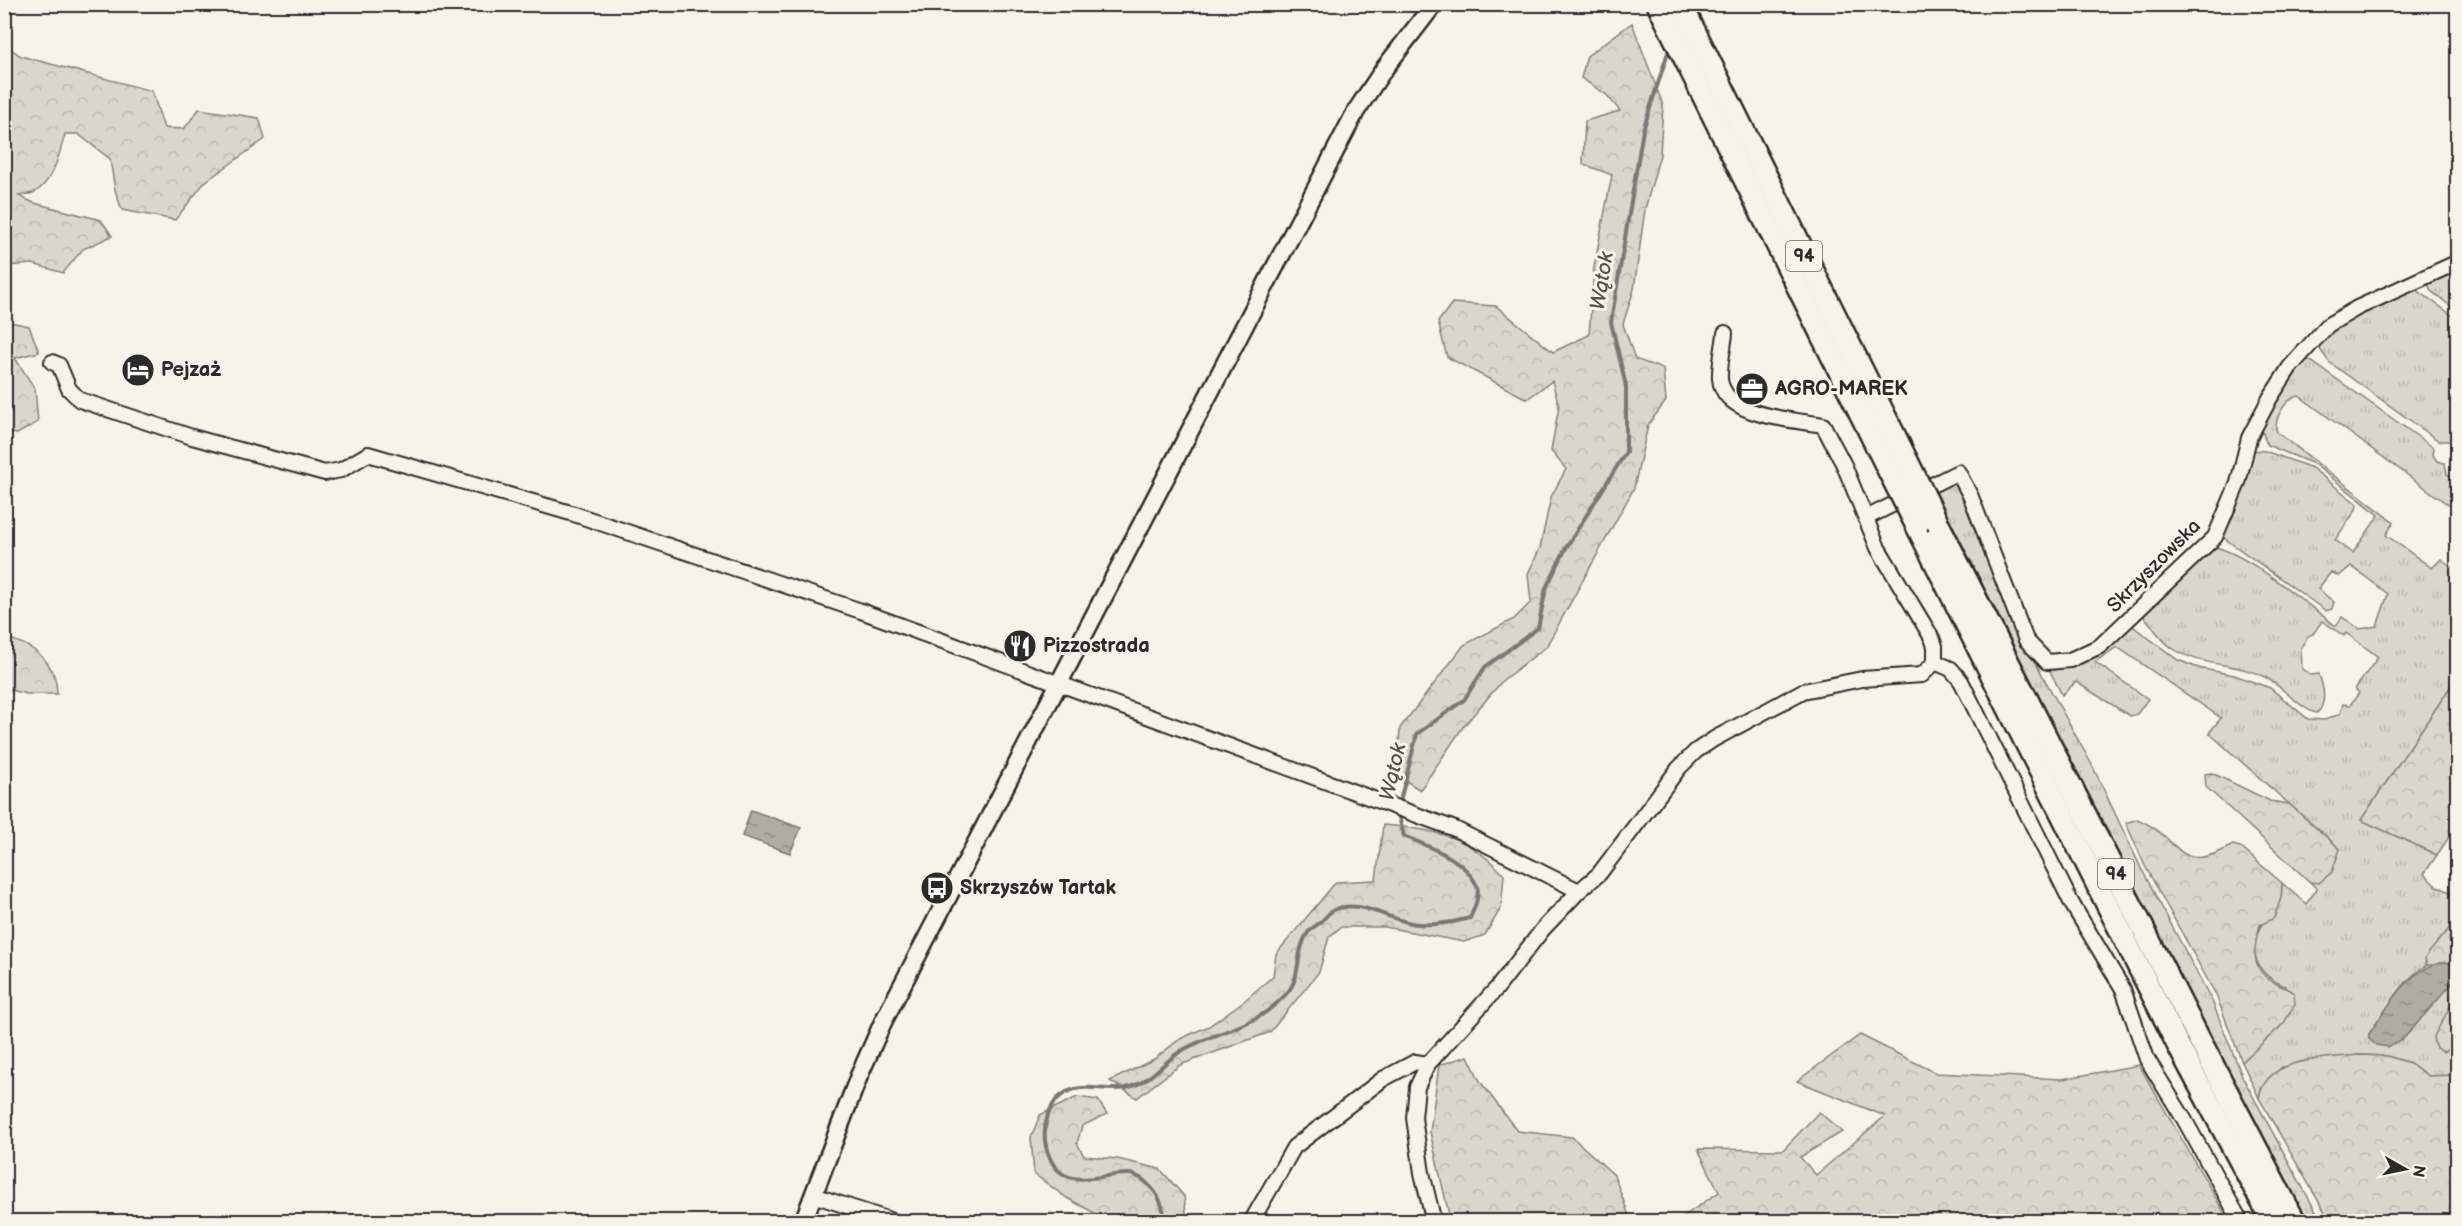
<svg xmlns="http://www.w3.org/2000/svg" width="2462" height="1226" viewBox="0 0 2462 1226" font-family="'Balsamiq Sans',sans-serif">
  <defs>
    <pattern id="grass-tufts" width="24" height="20" patternUnits="userSpaceOnUse" patternTransform="scale(1.5)"><rect width="24" height="20" fill="#dad6cc"/><path d="M3 7l-1-3M5 7V3M7 7l1-3M15 17l-1-3M17 17v-4M19 17l1-3" fill="none" stroke="#bbb8af"/></pattern>
    <pattern id="forest-crowns" width="20" height="18" patternUnits="userSpaceOnUse" patternTransform="scale(1.5)"><rect width="20" height="18" fill="#dad6cc"/><path d="M2 6a3 3 0 1 1 6 0M12 15a3 3 0 1 1 6 0" fill="none" stroke="#bbb8af"/></pattern>
    <pattern id="water-ripples" width="26" height="14" patternUnits="userSpaceOnUse" patternTransform="scale(1.5)"><rect width="26" height="14" fill="#afaca4"/><path d="M2 4q2-2 4 0t4 0M15 11q2-2 4 0t4 0" fill="none" stroke="#8f8c86"/></pattern>
  </defs>
  <rect width="100%" height="100%" fill="#f7f3e8"/>
  <filter id="ink" filterUnits="userSpaceOnUse"><feTurbulence type="fractalNoise" baseFrequency=".0167" numOctaves="2"/><feDisplacementMap in="SourceGraphic" scale="12" xChannelSelector="R" yChannelSelector="G"/><feConvolveMatrix kernelMatrix="1 2 1 2 8 2 1 2 1" color-interpolation-filters="sRGB"/></filter>
  <g filter="url(#ink)">
    <g fill="url(#grass-tufts)" stroke="#82807c" stroke-width="1.5">
      <path d="M2457,267V311L2431,291L2427,281Z"/>
      <path d="M2413,287L2457,319V441H2439L2329,362L2317,345L2340,324Z"/>
      <path d="M2305,359L2311,361L2434,448L2433,455L2437,461L2445,463L2447,474L2457,481V488L2451,498L2457,503V511L2299,396C2285,398 2273,420 2277,432L2394,522L2386,535L2432,568L2441,559L2457,571V677L2361,820L2437,855L2424,874L2435,885L2458,896C2457,935 2438,933 2425,963L2427,965C2402,979 2386,1011 2369,1034V1039L2405,1037L2457,976V1075L2428,1076L2410,1063L2387,1056L2359,1055L2282,1067L2261,1088L2259,1098L2242,1062L2284,1023L2285,986C2258,976 2245,951 2262,924C2267,915 2278,907 2281,897C2282,893 2281,887 2282,883L2306,904L2317,889L2310,882H2319L2340,849L2209,733L2221,718L2117,647L2095,662L2148,699L2137,714L2130,716L2076,682L2062,695L2050,671L2075,664L2131,625L2178,660L2198,668L2234,675L2270,688L2308,719L2325,720L2340,714L2343,704L2350,705L2359,693L2355,689L2378,657L2346,633L2344,636L2322,621L2313,634L2308,636L2301,648L2302,669L2310,675L2319,674C2323,686 2328,703 2317,713C2302,711 2281,685 2265,677C2235,662 2200,667 2172,648C2159,639 2153,626 2142,614L2212,546C2249,554 2305,603 2336,626L2342,617L2360,629L2377,626L2388,594L2351,566L2339,576L2331,572L2318,589L2334,602L2332,609L2326,611L2221,536L2251,450L2265,451L2312,468L2357,504L2356,510L2335,540L2353,553L2379,515L2314,464L2267,445L2260,425Z"/>
      <path d="M1950,481L1960,487L2029,651L2092,765L2141,868L2212,1001L2243,1078L2321,1221H2309L2275,1163L1934,488Z"/>
    </g>
    <g fill="url(#forest-crowns)" stroke="#82807c" stroke-width="1.5">
      <path d="M1632,23L1663,105L1660,155L1645,209L1634,289L1623,324L1635,359L1663,369L1666,401L1648,425L1634,488L1546,647L1503,680L1463,727L1420,790L1397,775L1400,728L1464,645L1514,619L1531,602L1528,574L1540,548L1551,497L1566,469L1551,451L1559,406L1552,381L1527,399L1447,357L1438,322L1452,303L1496,306L1553,352L1589,335L1594,267L1612,175L1583,164L1585,121L1620,111L1607,95L1581,78L1587,56Z"/>
      <path d="M5,45L21,56L152,91L164,128L184,129L199,109L259,118L265,139L205,182L175,220L122,210L115,190L110,159L78,134H65C60,152 53,184 33,193C29,194 23,195 19,196L34,203L101,220L112,236L83,249L63,273L33,264L5,266Z"/>
      <path d="M5,321L29,326L39,352L15,358L35,389L38,422L17,434L5,432Z"/>
      <path d="M5,638C33,644 57,662 57,694H27L5,689Z"/>
      <path d="M2457,677V825L2437,855L2361,820Z"/>
      <path d="M2212,773L2270,801L2289,804L2340,849L2332,872L2319,883L2310,882L2206,787L2205,774Z"/>
      <path d="M2137,819C2183,837 2175,878 2233,845L2240,847L2282,883L2281,898L2274,918L2260,925C2254,945 2250,965 2268,979C2276,985 2286,987 2294,993L2295,1004L2284,1023L2242,1062L2216,995L2145,866L2126,823Z"/>
      <path d="M1383,825C1433,829 1470,836 1504,875L1501,908L1485,935L1464,942L1385,927H1341L1329,937L1319,972L1270,1032L1180,1065L1137,1098L1110,1081L1154,1059L1180,1039L1209,1026L1244,1001L1273,976L1276,954L1336,882L1376,880Z"/>
      <path d="M2457,912V967L2456,965H2427L2425,959C2435,941 2452,933 2457,912Z"/>
      <path d="M2457,994V1046L2444,1052L2436,1048L2433,1038Z"/>
      <path d="M1860,1035L1936,1073L2062,1079L2139,1065L2229,1221L1685,1222L1681,1218L1719,1192L1698,1149L1783,1150L1819,1112L1842,1132L1800,1157L1816,1175L1885,1116L1797,1081Z"/>
      <path d="M2359,1055L2387,1056L2410,1063L2428,1076L2457,1075V1221H2330L2259,1098C2266,1056 2326,1059 2359,1055Z"/>
      <path d="M1468,1056L1480,1081L1517,1131L1572,1137L1614,1175L1631,1221L1472,1222L1449,1215L1430,1132L1439,1065Z"/>
      <path d="M1077,1097L1098,1100L1107,1114L1082,1126L1077,1143L1084,1156L1117,1159L1160,1169L1184,1196L1187,1221H1109L1067,1198L1034,1174L1031,1137L1040,1115Z"/>
    </g>
    <g fill="url(#water-ripples)" stroke="#7a7874" stroke-width="1.5">
      <path d="M751,810L801,828L790,853L742,836Z"/>
      <path d="M2446,962L2456,965L2457,978L2405,1037L2388,1047L2376,1045L2369,1039V1034C2389,1006 2409,966 2446,962Z"/>
    </g>
    <g fill="none" stroke-linecap="round" stroke-linejoin="round">
      <g stroke="#7a7874" stroke-width="4">
        <path d="M1399,805L1417,734L1464,700L1485,667L1538,628L1546,588L1566,548L1626,452V386L1611,322L1643,130L1670,46"/>
        <path d="M1164,1222C1165,1211 1161,1201 1155,1192C1148,1184 1141,1176 1130,1174C1102,1172 1065,1195 1049,1156C1039,1131 1047,1096 1075,1089C1096,1084 1117,1096 1142,1082C1156,1074 1167,1060 1181,1051C1220,1028 1253,1031 1287,993C1302,976 1295,952 1307,934C1310,929 1317,925 1321,922C1325,918 1329,912 1334,910C1358,899 1384,917 1407,922C1425,927 1452,923 1470,918C1474,909 1480,896 1477,886C1465,858 1429,847 1404,836L1398,813"/>
      </g>
      <g stroke="#2b2b2b" stroke-width="18">
        <g id="minor">
          <path d="M52,362L59,365L69,389L80,400L192,437L325,473L341,470L368,454L574,514L861,611L1455,829L1579,891"/>
          <path d="M1866,518L1958,472L1971,497L2026,640L2047,662L2070,660L2100,646L2215,537L2238,483L2249,438L2270,398L2290,367L2328,325L2357,308L2458,262"/>
          <path d="M1935,662L1951,669L1961,681L2072,904L2123,989L2147,1059L2184,1119L2241,1222"/>
          <path d="M813,1195L896,1222"/>
          <path d="M1251,1222L1294,1147L1383,1079L1415,1062L1428,1064"/>
          <path d="M1434,1222L1422,1173L1414,1118L1417,1087L1428,1064L1497,988L1543,929L1579,891L1599,874L1679,768L1696,751L1714,739L1803,691L1862,679L1922,675L1935,662V646L1932,638L1878,548L1844,465L1823,425C1793,419 1724,418 1720,379C1719,364 1724,347 1725,333"/>
        </g>
      </g>
      <g stroke="#2b2b2b" stroke-width="21">
        <path id="tertiary" d="M803,1222L859,1076L883,1022L1356,111L1384,69L1434,4"/>
      </g>
      <g stroke="#2b2b2b" stroke-width="26">
        <g id="primary">
          <path d="M1658,4L1890,473"/>
          <path d="M1681,4L1908,463"/>
          <path d="M1917,526L2178,1045L2273,1222"/>
          <path d="M1939,526L2197,1035L2295,1222"/>
        </g>
      </g>
      <use href="#minor" stroke="#f7f3e8" stroke-width="14"/>
      <use href="#tertiary" stroke="#f7f3e8" stroke-width="16"/>
      <use href="#primary" stroke="#f7f3e8" stroke-width="21"/>
      <g stroke="#2b2b2b" stroke-width="26" stroke-linecap="butt">
        <g id="primary-bridge">
          <path d="M1908,463L1939,526"/>
          <path d="M1890,473L1917,526"/>
        </g>
      </g>
      <use href="#primary-bridge" stroke="#f7f3e8" stroke-width="21"/>
    </g>
  </g>
  <defs>
    <g id="hotel-disc" transform="scale(1.725)"><circle r="9.5" fill="#2b2b2b" stroke="#f7f3e8"/><path d="M-6-4.5h1.5V1H6V5H4.5V3h-9V5H-6ZM-4 0a1.8 1.8 0 1 1 3.6 0ZM.5 0V-2.5h3Q6-2.5 6 0Z" fill="#fff"/></g>
    <g id="office-disc" transform="scale(1.725)"><circle r="9.5" fill="#2b2b2b" stroke="#f7f3e8"/><path d="M-6-3h4V-5.5h4V-3h4V5H-6ZM-1-4.5V-3h2v-1.5ZM-6 0V1H6V0Z" fill="#fff"/></g>
    <g id="restaurant-disc" transform="scale(1.725)"><circle r="9.5" fill="#2b2b2b" stroke="#f7f3e8"/><path d="M-5-6h1v4h1v-4h1v4h1v-4h1v5L-1.5 .5V6h-2V.5L-5-1ZM5-6V6H3V1.5H1.5Q1.5-4 5-6Z" fill="#fff"/></g>
    <g id="bus-disc" transform="scale(1.725)"><circle r="9.5" fill="#2b2b2b" stroke="#f7f3e8"/><path d="M-5-6H5V4H4V6H2V4H-2V6H-4V4H-5ZM-3.5-4V0h7V-4ZM-3.5 1.2v1.5H-2V1.2ZM2 1.2v1.5H3.5V1.2Z" fill="#fff"/></g>
  </defs>
  <g fill-rule="evenodd">
    <use href="#hotel-disc" x="138" y="370"/>
    <use href="#office-disc" x="1752" y="389"/>
    <use href="#restaurant-disc" x="1020" y="646"/>
    <use href="#bus-disc" x="937" y="888"/>
  </g>
  <g text-anchor="middle" dominant-baseline="central" stroke-width="6" stroke-linejoin="round" paint-order="stroke">
    <g fill="#f7f3e8" stroke="#686764" stroke-width="1.5">
      <rect x="1786" y="241" width="36" height="30" rx="4.5"/>
      <rect x="2098" y="859" width="36" height="30" rx="4.5"/>
    </g>
    <g font-size="18" font-weight="bold" fill="#2b2b2b">
      <text x="1804" y="256">94</text>
      <text x="2116" y="874">94</text>
    </g>
    <g font-size="20" font-weight="bold" fill="#2b2b2b" stroke="#f7f3e8" text-anchor="start">
      <text x="161" y="370">Pejzaż</text>
      <text x="1775" y="389">AGRO-MAREK</text>
      <text x="1043" y="646">Pizzostrada</text>
      <text x="960" y="888">Skrzyszów Tartak</text>
    </g>
    <g font-size="20" fill="#2b2b2b" stroke="#f7f3e8">
      <text transform="translate(2154 566) rotate(-45)">Skrzyszowska</text>
    </g>
    <g font-size="21" font-style="italic" fill="#53524f" stroke="#f7f3e8">
      <text transform="translate(1602 281) rotate(-81)">Wątok</text>
      <text transform="translate(1393 772) rotate(-77)">Wątok</text>
    </g>
  </g>
  <rect width="2462" height="1226" fill="none" stroke="#f7f3e8" stroke-width="24"/>
  <rect x="12" y="12" width="2438" height="1202" fill="none" stroke="#2b2b2b" stroke-width="2" filter="url(#ink)"/>
  <g transform="translate(2405 1169) rotate(99)" stroke="#f7f3e8" stroke-width="4.5" paint-order="stroke">
  <path d="M0-4.5L10 22L0 15L-10 22Z" fill="#2b2b2b"/>
  <text y="-9" font-size="16" font-weight="bold" text-anchor="middle" fill="#2b2b2b">N</text>
  </g>
</svg>
